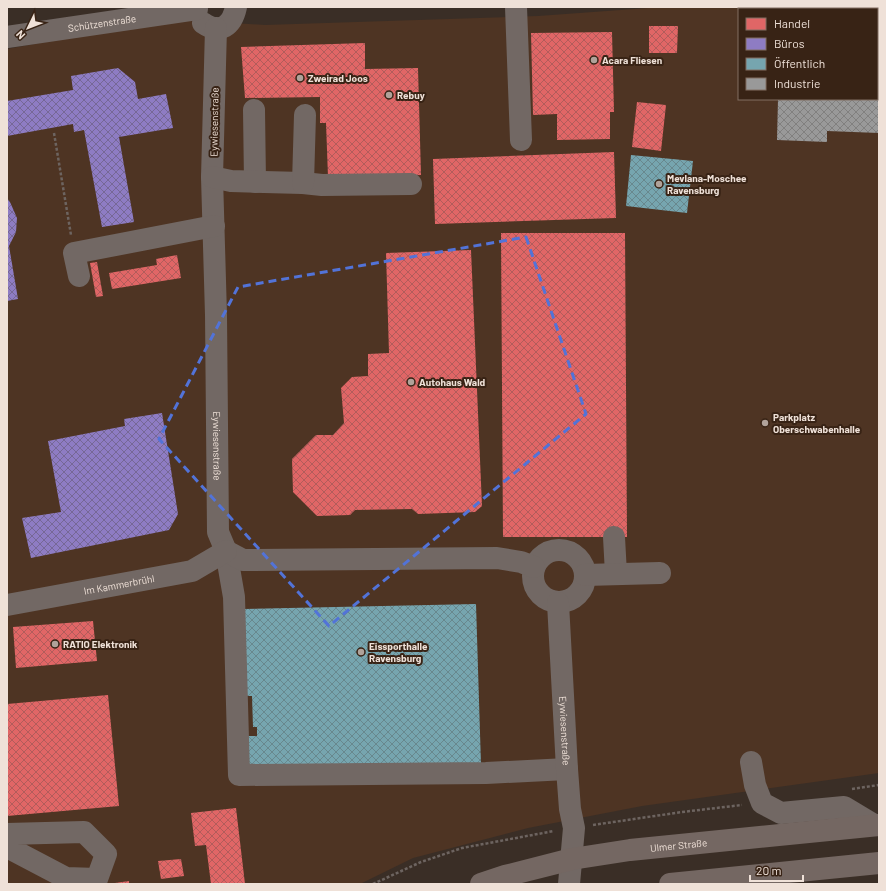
<svg xmlns="http://www.w3.org/2000/svg" width="886" height="891" viewBox="0 0 886 891" font-family="Barlow,sans-serif">
  <defs>
    <pattern id="shops-cross-hatch" width="8" height="8" patternUnits="userSpaceOnUse"><rect width="8" height="8" fill="#e06666"/><path d="M0 0l8 8M0 8l8-8" fill="none" stroke="#b25c5b"/></pattern>
    <pattern id="offices-cross-hatch" width="8" height="8" patternUnits="userSpaceOnUse"><rect width="8" height="8" fill="#8e7cc3"/><path d="M0 0l8 8M0 8l8-8" fill="none" stroke="#766896"/></pattern>
    <pattern id="public-cross-hatch" width="8" height="8" patternUnits="userSpaceOnUse"><rect width="8" height="8" fill="#76a5af"/><path d="M0 0l8 8M0 8l8-8" fill="none" stroke="#68888e"/></pattern>
    <pattern id="industry-cross-hatch" width="8" height="8" patternUnits="userSpaceOnUse"><rect width="8" height="8" fill="#999"/><path d="M0 0l8 8M0 8l8-8" fill="none" stroke="#81807f"/></pattern>
  </defs>
  <rect width="100%" height="100%" fill="#3a2e26"/>
  <path fill="#4e3423" fill-rule="evenodd" d="M662,7H879V773L642,806L528,828L413,858L360,884H7V49L173,19L265,25L538,16ZM739,9H877V99H739Z"/>
  <g fill="url(#shops-cross-hatch)">
    <path d="M649,26H678L677,53H649Z"/>
    <path d="M612,32L614,112H610V139L557,140V114L533,115L531,33Z"/>
    <path d="M365,43V69L418,68L421,175L328,177L326,123H320V97L245,98L241,47Z"/>
    <path d="M637,102L666,105L661,151L632,147Z"/>
    <path d="M614,152L616,218L435,224L433,159Z"/>
    <path d="M501,233H625L627,537H503Z"/>
    <path d="M471,250L482,506L475,512L418,514L412,509L355,510L350,515L317,516L293,492L292,459L316,435H333L344,423L341,388L352,377L368,376V354L389,353L386,253Z"/>
    <path d="M177,255L181,278L112,289L109,273L157,265L156,259Z"/>
    <path d="M97,262L103,296L96,297L90,263Z"/>
    <path d="M93,621L97,661L16,668L13,627Z"/>
    <path d="M108,695L119,806L7,816V704Z"/>
    <path d="M236,808L245,884H211L206,845L195,846L191,813Z"/>
    <path d="M181,859L184,876L161,879L158,861Z"/>
    <path d="M129,881V884H115V883Z"/>
  </g>
  <g fill="url(#offices-cross-hatch)">
    <path d="M118,68L135,82L138,99L166,94L173,128L119,137L134,222L102,227L84,130L74,132L73,124L7,136V101L73,90L71,76Z"/>
    <path d="M7,198L10,202L17,218L16,232L9,246L18,299L7,301Z"/>
    <path d="M162,413L178,514L169,530L31,558L22,518L61,512L48,441L125,426L124,419Z"/>
  </g>
  <g fill="url(#public-cross-hatch)">
    <path d="M631,155L693,161L687,213L626,206Z"/>
    <path d="M476,604L481,765L246,767V736H257V727H253L252,696H245L243,609Z"/>
  </g>
  <path fill="url(#industry-cross-hatch)" d="M877,51H879V133L827,131V142L777,140L778,99H877Z"/>
  <g fill="none" stroke-linecap="round" stroke-linejoin="round">
    <g stroke="#6d6460" stroke-width="2.5" stroke-dasharray="3 2" stroke-linecap="butt">
      <path d="M54,133L71,235"/>
      <path d="M852,789L879,785"/>
      <path d="M593,825L682,812L742,805"/>
      <path d="M373,884L421,862L462,848L554,831"/>
    </g>
    <g stroke="#726864" stroke-width="22">
      <path d="M516,7L521,140"/>
      <path d="M203,23C220,35 232,26 236,7"/>
      <path id="s1" d="M216,28L212,177L216,315L218,532L226,551L234,597L239,775L486,773L567,769"/>
      <path id="s2" d="M7,37L197,9"/>
      <path d="M254,110L255,182"/>
      <path d="M212,177L231,181L303,183L322,185L411,184"/>
      <path d="M303,183L305,115"/>
      <path d="M79,276L74,253L214,226"/>
      <path d="M614,537L616,574"/>
      <circle cx="559" cy="576" r="26"/>
      <path d="M226,551L243,560L497,558L521,562L534,567"/>
      <path d="M585,575L660,573"/>
      <path id="s3" d="M558,603L567,769L570,809L574,828L569,884"/>
      <path id="s4" d="M7,605L192,571L226,551"/>
      <path d="M751,762L755,785L762,803L781,813L844,807L874,825"/>
      <path d="M7,834L84,832L106,854L97,879L66,878L7,847"/>
    </g>
    <g stroke="#746762" stroke-width="22">
      <path id="s5" d="M481,884L505,876L572,859L630,850L879,825"/>
      <path d="M670,884L879,863"/>
    </g>
  </g>
  <path fill="none" stroke="#5273d8" stroke-width="3" stroke-dasharray="8 5" stroke-linejoin="round" d="M526,237L586,414L329,626L159,439L238,287Z"/>
  <g fill="#b0a29a" stroke="#382315" stroke-width="1.5">
    <circle cx="594" cy="60" r="4"/>
    <circle cx="300" cy="78" r="4"/>
    <circle cx="389" cy="95" r="4"/>
    <circle cx="659" cy="184" r="4"/>
    <circle cx="411" cy="382" r="4"/>
    <circle cx="765" cy="423" r="4"/>
    <circle cx="55" cy="644" r="4"/>
    <circle cx="361" cy="652" r="4"/>
  </g>
  <g text-anchor="middle" dominant-baseline="central" stroke-width="4" stroke-linejoin="round" paint-order="stroke">
    <g font-size="10" fill="#efe1d8" stroke="#382315">
      <text stroke="none"><textPath href="#s2" startOffset="96">Schützenstraße</textPath></text>
      <text transform="translate(214 122) rotate(-89)">Eywiesenstraße</text>
      <text stroke="none"><textPath href="#s1" startOffset="418">Eywiesenstraße</textPath></text>
      <text stroke="none"><textPath href="#s4" startOffset="114">Im Kammerbrühl</textPath></text>
      <text stroke="none"><textPath href="#s3" startOffset="128">Eywiesenstraße</textPath></text>
      <text stroke="none"><textPath href="#s5" startOffset="202">Ulmer Straße</textPath></text>
    </g>
    <g font-size="10" font-weight="bold" fill="#efe1d8" stroke="#382315" text-anchor="start">
      <text x="602" y="60">Acara Fliesen</text>
      <text x="308" y="78">Zweirad Joos</text>
      <text x="397" y="95">Rebuy</text>
      <text x="667" y="178">Mevlana-Moschee<tspan x="667" dy="12">Ravensburg</tspan></text>
      <text x="419" y="382">Autohaus Wald</text>
      <text x="773" y="417">Parkplatz<tspan x="773" dy="12">Oberschwabenhalle</tspan></text>
      <text x="63" y="644">RATIO Elektronik</text>
      <text x="369" y="646">Eissporthalle<tspan x="369" dy="12">Ravensburg</tspan></text>
    </g>
  </g>
  <rect width="886" height="891" fill="none" stroke="#efe1d8" stroke-width="16"/>
  <rect x="738" y="8" width="140" height="92" fill="#382315" stroke="#816f63"/>
  <rect x="746" y="18" width="20" height="12" fill="#e06666" stroke="#816f63"/>
  <text x="774" y="28" font-size="12" fill="#efe1d8">Handel</text>
  <rect x="746" y="38" width="20" height="12" fill="#8e7cc3" stroke="#816f63"/>
  <text x="774" y="48" font-size="12" fill="#efe1d8">Büros</text>
  <rect x="746" y="58" width="20" height="12" fill="#76a5af" stroke="#816f63"/>
  <text x="774" y="68" font-size="12" fill="#efe1d8">Öffentlich</text>
  <rect x="746" y="78" width="20" height="12" fill="#999999" stroke="#816f63"/>
  <text x="774" y="88" font-size="12" fill="#efe1d8">Industrie</text>
  <g transform="translate(28 28) rotate(227)" stroke="#382315" stroke-width="3" paint-order="stroke">
  <path d="M0-3L7 15L0 10L-7 15Z" fill="#efe1d8"/>
  <text y="-6" font-size="11" font-weight="bold" text-anchor="middle" fill="#efe1d8">N</text>
  </g>
  <path d="M750 875v6h53v-6" fill="none" stroke="#efe1d8" stroke-width="2"/>
  <text x="756" y="875" font-size="12" fill="#efe1d8" stroke="#382315" stroke-width="3" paint-order="stroke">20 m</text>
</svg>
